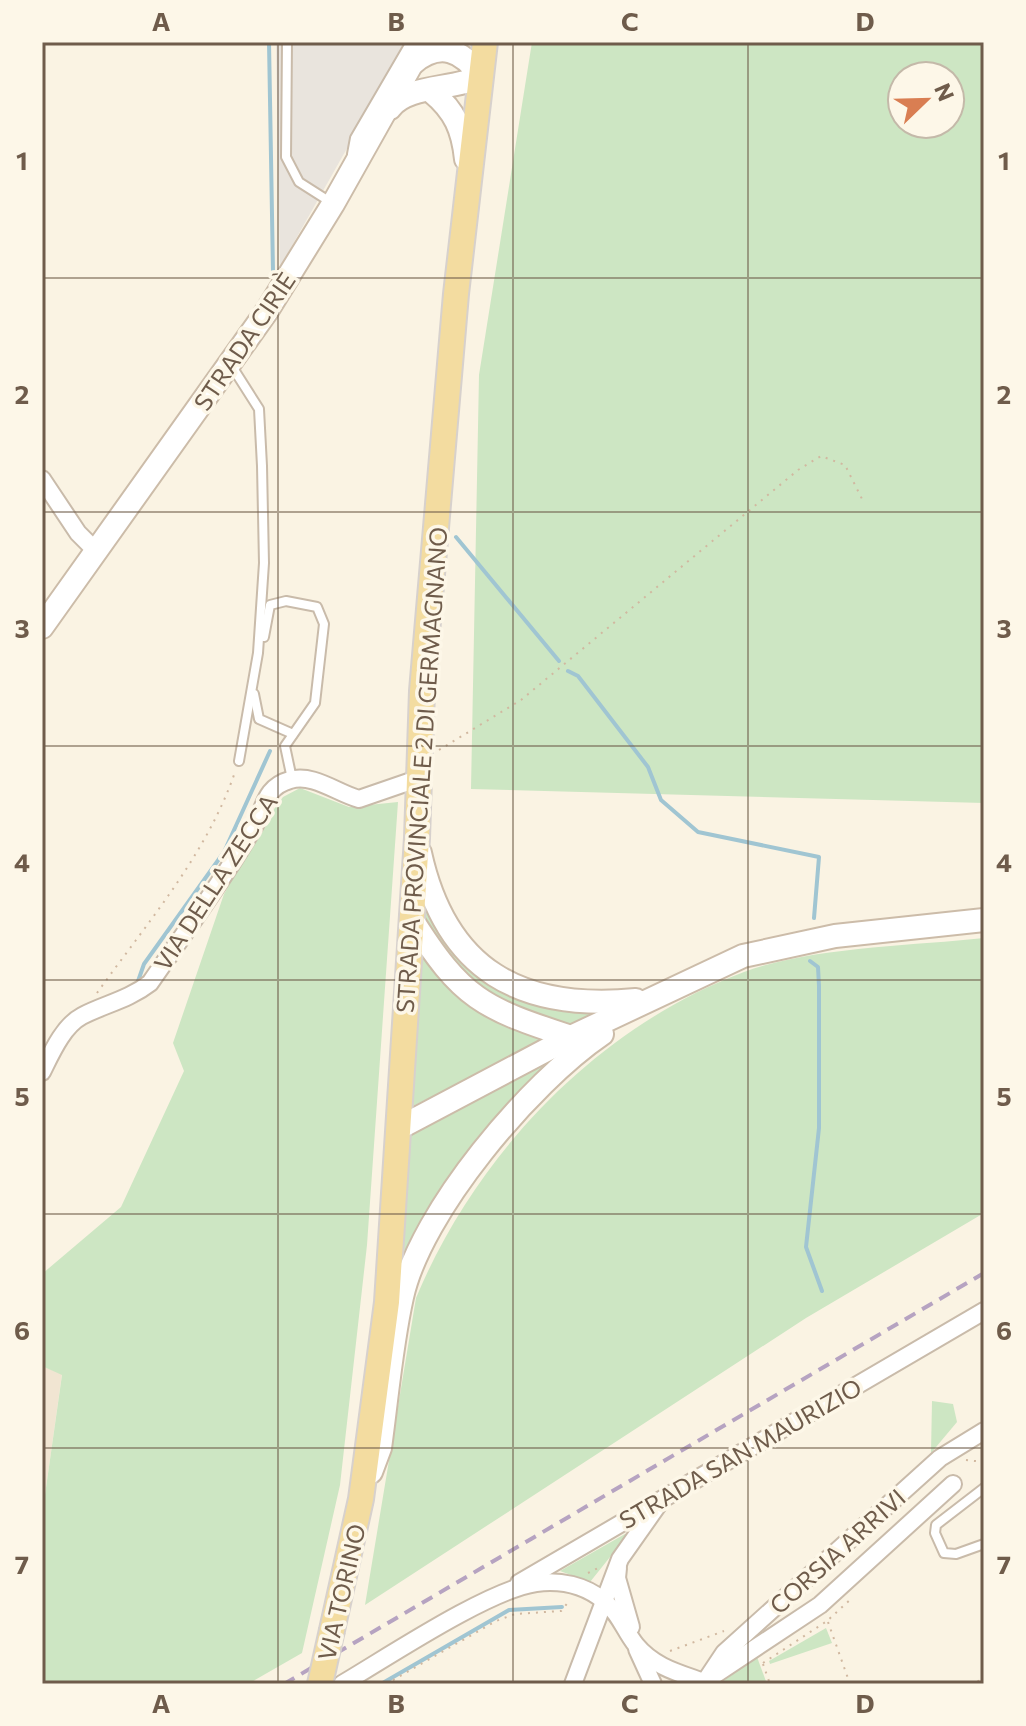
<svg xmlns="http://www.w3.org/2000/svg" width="1026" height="1726" viewBox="0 0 1026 1726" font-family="Commissioner,sans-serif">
  <rect width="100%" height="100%" fill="#faf3e3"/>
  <path fill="#f1e5d2" d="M42,1366L62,1374L42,1516Z"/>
  <path fill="#e9e4dd" d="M276,42H407L280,267Z"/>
  <g fill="#cde6c3" fill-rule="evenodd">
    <path d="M532,42H984V803L471,789L479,375ZM902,76H950V124H902Z"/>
    <path d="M300,788L349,807L398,802L367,1245L340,1485L302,1653L248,1684H42V1516L62,1375L42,1366V1274L121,1207L184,1071L173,1043L224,894L266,820L283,797Z"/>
    <path d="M425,898L462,957L601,1011L567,1025L531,1015L485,994L451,961L423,917Z"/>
    <path d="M984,938V1213L806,1318L365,1605L416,1298C476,1154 597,1027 744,972C812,947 911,946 984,938Z"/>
    <path d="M421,952L548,1039L411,1107Z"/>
    <path d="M556,1055C487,1120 438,1183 397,1268L408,1133Z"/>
    <path d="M932,1401L953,1404L957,1422L931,1453Z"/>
    <path d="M625,1534L628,1536L617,1554L614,1552L590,1582L560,1571Z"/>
    <path d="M826,1628L832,1643L770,1664L769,1661Z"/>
    <path d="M757,1657L767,1684H719Z"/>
  </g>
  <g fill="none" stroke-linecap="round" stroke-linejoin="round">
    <g stroke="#a0c5d2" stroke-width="4">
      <path d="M269,42L273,272"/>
      <path d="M456,537L559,661"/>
      <path d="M568,671L578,676L648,767L661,800L698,832L819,857L814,918"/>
      <path d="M810,961L818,967L819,986V1128L806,1247L822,1291"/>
      <path d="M136,987L144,964L224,852L270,751"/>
      <path d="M381,1684L509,1610L562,1607"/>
    </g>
    <g stroke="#c9bbaa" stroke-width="12">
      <g id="lane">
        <path d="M287,42L286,157L299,182L332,203"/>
        <path d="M352,154L355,138L411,42"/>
        <path d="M231,365L259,409L262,466L264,563L258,653L239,761"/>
        <path d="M264,637L270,605L286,601L317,607L324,624L315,703L285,746L292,779"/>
        <path d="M254,694L259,719L293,734"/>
        <path d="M984,1488L936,1525L935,1533L944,1553L956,1554L984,1544"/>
      </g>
    </g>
    <g stroke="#c9bbaa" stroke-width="20">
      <g id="street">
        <path d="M42,479L78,533L96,551"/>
        <path d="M42,1072C51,1054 63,1026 82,1016C105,1004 128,1000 150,983C186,931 223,880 255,825C265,806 265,787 290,780C313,773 337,793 359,799L420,778"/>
        <path d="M618,1568L617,1578L631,1627"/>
        <path d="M519,1583L984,1311"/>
        <path d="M637,1649L653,1684"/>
        <path d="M706,1680L724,1653L940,1458L984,1431"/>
        <path d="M342,1684C388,1657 488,1590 536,1583C560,1580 585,1585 604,1601C620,1614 624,1630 636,1645C654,1667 679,1673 704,1682L820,1605L953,1484"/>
        <path d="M573,1684L620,1559L658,1505"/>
      </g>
    </g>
    <g stroke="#ccbca9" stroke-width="26">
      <g id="secondary">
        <path d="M432,92C455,111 463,130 466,159"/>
        <path d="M390,108C407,85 452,90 480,77C463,49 439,41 413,63"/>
        <path d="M42,627L267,311L333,204L424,42"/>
        <path d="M420,853C446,971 521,1011 636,1000"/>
        <path d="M411,918C462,999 482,1008 571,1037"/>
        <path d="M399,1128L571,1037L743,956L835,936L984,920"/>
        <path d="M371,1472L380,1448C387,1398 391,1346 402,1297C421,1211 530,1083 602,1034"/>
      </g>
    </g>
    <g stroke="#d7d1cd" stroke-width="28">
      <path id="primary" d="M332,1630L361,1499L387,1302L417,838L422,691L456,294L485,42"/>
    </g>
    <g stroke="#d1b8a0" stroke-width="2" stroke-dasharray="2 6" stroke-linecap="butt">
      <path d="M439,750L521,700L798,470L821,456L845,465L863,501"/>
      <path d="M97,993C147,923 207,854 235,772"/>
      <path d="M966,1460L984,1462"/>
      <path d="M588,1573L600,1567"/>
      <path d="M828,1622L850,1684"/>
      <path d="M670,1651L724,1631"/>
      <path d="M763,1663L827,1621L852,1598"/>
      <path d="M763,1664L770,1684"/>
      <path d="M386,1684L496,1621L515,1614L561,1611L570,1600"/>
      <path d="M970,1684L984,1679"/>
    </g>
    <use href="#lane" stroke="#fff" stroke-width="8"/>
    <use href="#street" stroke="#fff" stroke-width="16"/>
    <use href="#secondary" stroke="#fff" stroke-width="22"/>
    <use href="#primary" stroke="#f3dca0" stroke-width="24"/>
    <path stroke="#b6a3c1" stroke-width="4" stroke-dasharray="12 8" stroke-linecap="butt" d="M284,1684L984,1273"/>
    <g stroke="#d7d1cd" stroke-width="28" stroke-linecap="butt">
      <path id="primary-bridge" d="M320,1684L332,1630"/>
    </g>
    <use href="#primary-bridge" stroke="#f3dca0" stroke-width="24"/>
  </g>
  <path fill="none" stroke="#6f5c4b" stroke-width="2" stroke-opacity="0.55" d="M278,42V1684M513,42V1684M748,42V1684M42,278H984M42,512H984M42,746H984M42,980H984M42,1214H984M42,1448H984"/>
  <g text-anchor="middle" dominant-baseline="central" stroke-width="7" stroke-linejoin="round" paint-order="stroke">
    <g font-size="24" fill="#6f5c4b" stroke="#fdf7e8">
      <text transform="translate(244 341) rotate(-56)">STRADA CIRIÈ</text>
      <text transform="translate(421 770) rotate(-86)">STRADA PROVINCIALE 2 DI GERMAGNANO</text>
      <text transform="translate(215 882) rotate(-57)">VIA DELLA ZECCA</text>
      <text transform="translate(740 1453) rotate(-30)">STRADA SAN MAURIZIO</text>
      <text transform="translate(837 1551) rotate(-42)">CORSIA ARRIVI</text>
      <text transform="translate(341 1592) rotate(-77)">VIA TORINO</text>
    </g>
  </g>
  <rect width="1026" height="1726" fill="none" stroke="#fdf7e8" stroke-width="88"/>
  <g transform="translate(926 100) rotate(67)"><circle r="38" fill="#fdf7e8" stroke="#c4b9a9" stroke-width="2"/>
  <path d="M0-6L14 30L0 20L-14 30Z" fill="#d97e52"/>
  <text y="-12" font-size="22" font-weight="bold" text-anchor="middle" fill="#6f5c4b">N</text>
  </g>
  <rect x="44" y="44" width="938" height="1638" fill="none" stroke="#6f5c4b" stroke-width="3"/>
  <g font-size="26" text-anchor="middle" font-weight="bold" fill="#6f5c4b">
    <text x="161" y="31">A</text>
    <text x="396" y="31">B</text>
    <text x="630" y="31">C</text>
    <text x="865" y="31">D</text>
    <text x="22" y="170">1</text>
    <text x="1004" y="170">1</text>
    <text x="22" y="404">2</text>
    <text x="1004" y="404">2</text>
    <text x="22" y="638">3</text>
    <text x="1004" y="638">3</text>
    <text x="22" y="872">4</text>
    <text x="1004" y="872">4</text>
    <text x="22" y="1106">5</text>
    <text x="1004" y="1106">5</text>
    <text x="22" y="1340">6</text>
    <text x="1004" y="1340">6</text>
    <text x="22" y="1574">7</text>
    <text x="1004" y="1574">7</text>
    <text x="161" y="1713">A</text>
    <text x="396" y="1713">B</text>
    <text x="630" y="1713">C</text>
    <text x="865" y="1713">D</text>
  </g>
</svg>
